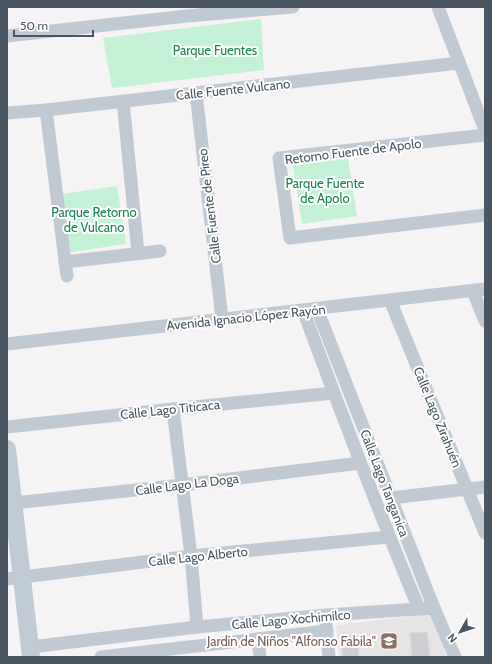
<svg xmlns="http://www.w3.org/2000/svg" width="492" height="664" viewBox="0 0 492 664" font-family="Cabin,sans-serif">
  <rect width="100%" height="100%" fill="#f5f3f3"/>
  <path fill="#e6e4e5" d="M431,614L447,657H339L336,625Z"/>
  <g fill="#c3f1d5">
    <path d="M261,19L264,70L112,88L103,38Z"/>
    <path d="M348,158L357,216L302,224L293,166Z"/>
    <path d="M117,186L126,244L71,252L62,194Z"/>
  </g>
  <g fill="#cdcfd5" stroke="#d7d9de">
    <path d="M427,632L430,657H412L410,633Z"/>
    <path d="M357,635L359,657H343L340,637Z"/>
  </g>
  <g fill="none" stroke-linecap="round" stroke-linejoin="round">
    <g stroke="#c1cad2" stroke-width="13">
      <path d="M438,7L485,130"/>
      <path d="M7,36L187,16L293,7"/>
      <path d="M196,93L222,319"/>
      <path d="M123,101L138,253"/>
      <path d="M46,110L67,276"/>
      <path d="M7,113L46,110L459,63"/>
      <path d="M485,135L279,158L290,238L485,215"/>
      <path d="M65,262L160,251"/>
      <path d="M473,291L485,321"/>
      <path d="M390,300L485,533"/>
      <path d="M317,309L434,608L455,657"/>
      <path d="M303,310C340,410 378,510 419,609"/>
      <path d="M7,344L485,289"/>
      <path d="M173,409L191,556L197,627"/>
      <path d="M7,427L173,409L334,393"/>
      <path d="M391,498L485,487"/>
      <path d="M14,503L182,485L360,463"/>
      <path d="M7,579L191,556L389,537"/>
      <path d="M326,624L329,657"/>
      <path d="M258,639L260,657"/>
      <path d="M30,647L197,627L326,615L434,608"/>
      <path d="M101,657L327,631"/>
    </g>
    <path stroke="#c1cbd6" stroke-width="18" d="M7,449L31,657"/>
  </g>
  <defs>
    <g id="school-square" transform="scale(0.9)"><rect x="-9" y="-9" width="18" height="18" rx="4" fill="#8d6e63" stroke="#fff"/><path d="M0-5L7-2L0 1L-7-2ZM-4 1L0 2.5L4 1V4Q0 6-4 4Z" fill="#fff"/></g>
  </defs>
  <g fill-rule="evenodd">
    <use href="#school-square" x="389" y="641"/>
  </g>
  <g text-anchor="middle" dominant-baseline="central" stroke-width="4" stroke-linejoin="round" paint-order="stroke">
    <g font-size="13" fill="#17864f" stroke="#fff">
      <text x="215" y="50">Parque Fuentes</text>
      <text x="325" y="183">Parque Fuente<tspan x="325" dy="15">de Apolo</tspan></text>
      <text x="94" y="212">Parque Retorno<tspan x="94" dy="15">de Vulcano</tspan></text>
    </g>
    <g font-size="13" fill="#4a5661" stroke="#fff">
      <text transform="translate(233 89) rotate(-6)">Calle Fuente Vulcano</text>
      <text transform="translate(353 151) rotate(-7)">Retorno Fuente de Apolo</text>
      <text transform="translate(209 206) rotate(-97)">Calle Fuente de Pireo</text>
      <text transform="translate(246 317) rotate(-6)">Avenida Ignacio López Rayón</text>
      <text transform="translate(170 409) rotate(-6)">Calle Lago Titicaca</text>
      <text transform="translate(438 417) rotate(68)">Calle Lago Zirahuén</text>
      <text transform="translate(385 483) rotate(69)">Calle Lago Tanganica</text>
      <text transform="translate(187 484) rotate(-7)">Calle Lago La Doga</text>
      <text transform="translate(198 556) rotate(-6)">Calle Lago Alberto</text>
      <text transform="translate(291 619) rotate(-5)">Calle Lago Xochimilco</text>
    </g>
    <g font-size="13" fill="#785e54" stroke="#fff" text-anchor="end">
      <text x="376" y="641">Jardín de Niños "Alfonso Fabila"</text>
    </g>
  </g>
  <rect width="492" height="664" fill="none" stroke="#4a5661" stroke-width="16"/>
  <g transform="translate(460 632) rotate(231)" stroke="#ffffff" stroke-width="3" paint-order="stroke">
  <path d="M0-3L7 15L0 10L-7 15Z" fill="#4a5661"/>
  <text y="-6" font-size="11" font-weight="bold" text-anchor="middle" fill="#4a5661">N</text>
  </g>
  <path d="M14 30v6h79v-6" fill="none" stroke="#4a5661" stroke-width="2"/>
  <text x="20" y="30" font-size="12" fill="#4a5661" stroke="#ffffff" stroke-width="3" paint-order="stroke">50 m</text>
</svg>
